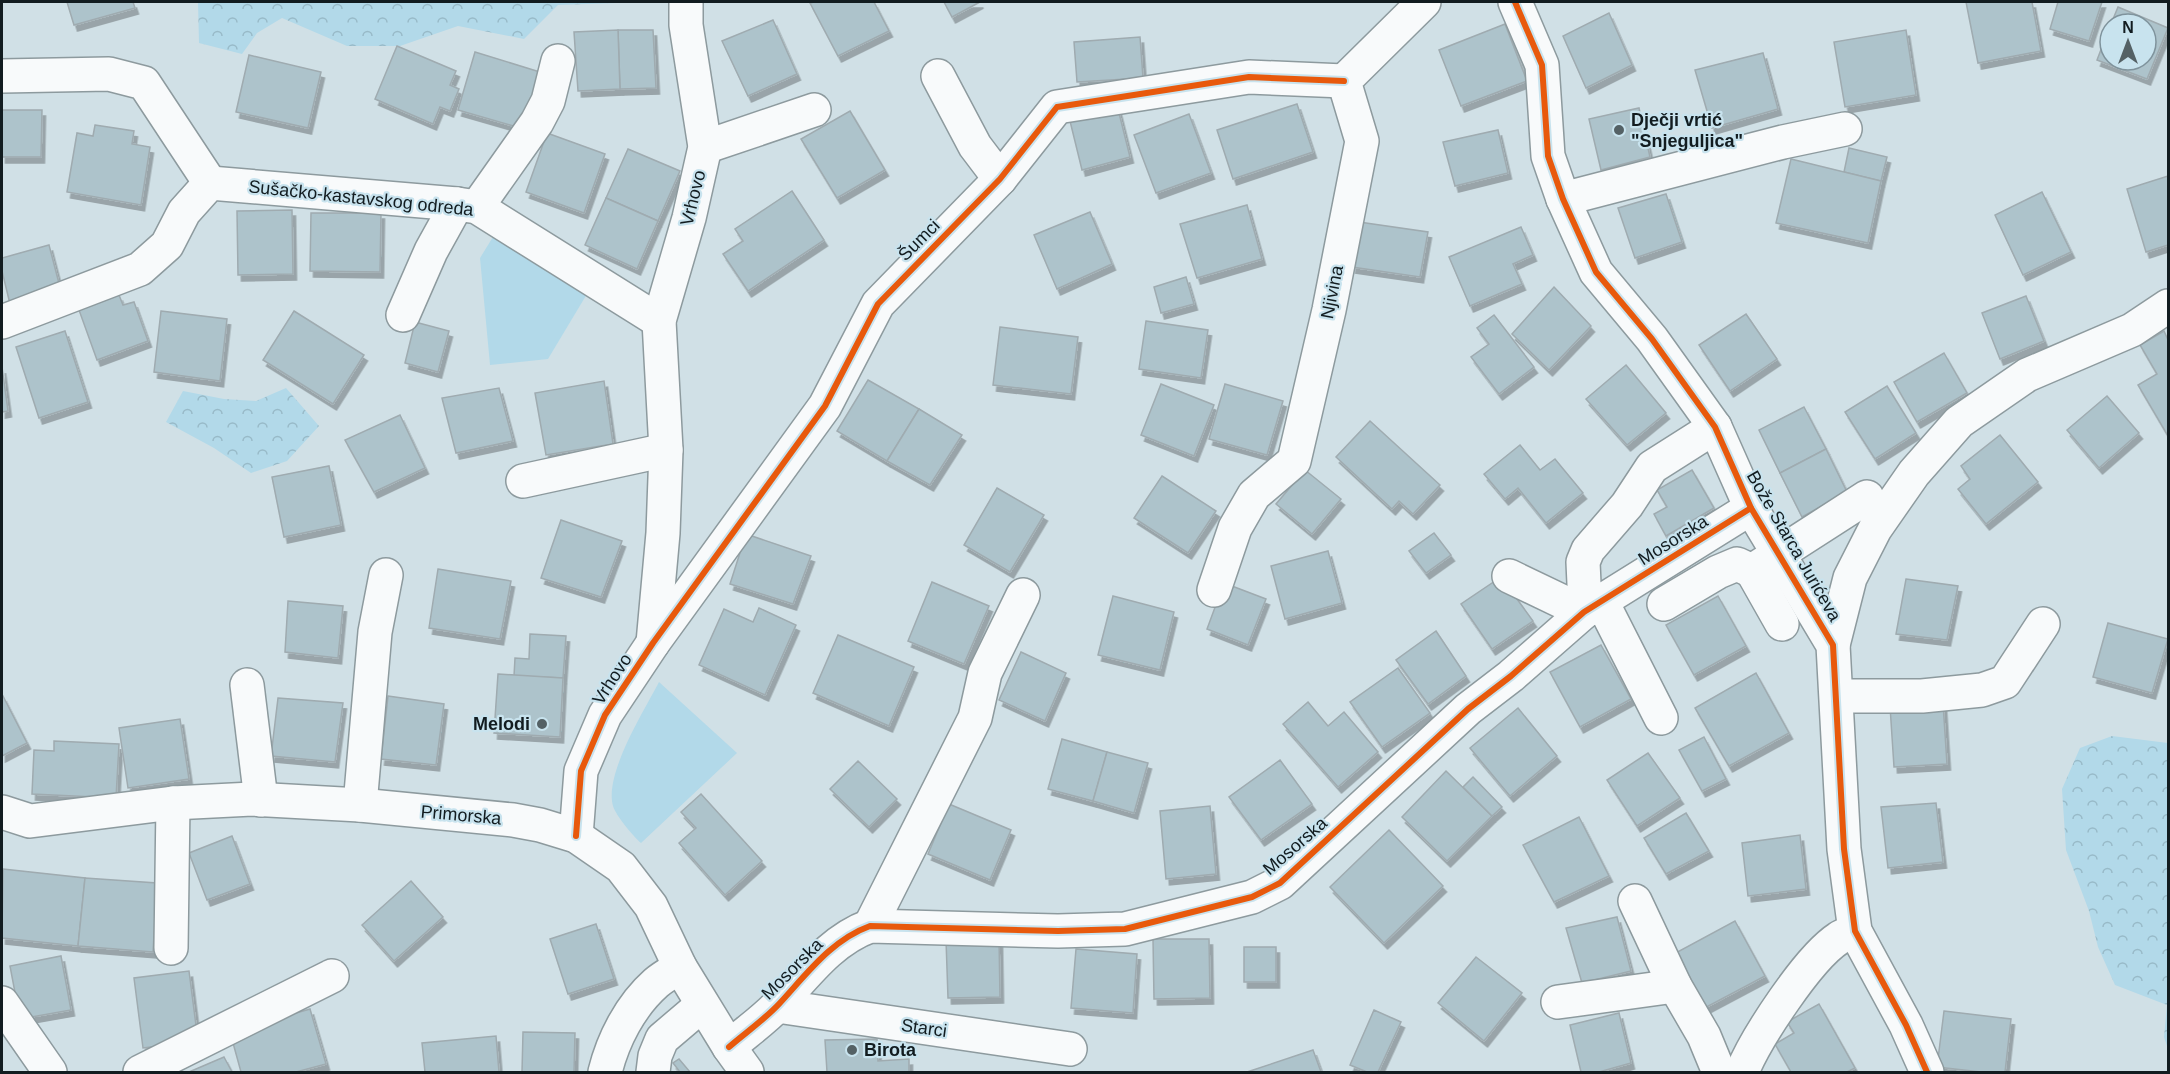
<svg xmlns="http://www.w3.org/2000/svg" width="2170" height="1074" viewBox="0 0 2170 1074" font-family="Arial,sans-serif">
  <defs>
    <pattern id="forest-crowns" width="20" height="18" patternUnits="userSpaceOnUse" patternTransform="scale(1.5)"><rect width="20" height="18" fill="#b2d9e9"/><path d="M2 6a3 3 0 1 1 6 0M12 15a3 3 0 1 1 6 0" fill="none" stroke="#98bac8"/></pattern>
    <filter id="shadow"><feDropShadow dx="3.5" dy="6" stdDeviation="0" flood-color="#0004"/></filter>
  </defs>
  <rect width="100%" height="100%" fill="#d0e0e6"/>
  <g fill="#b2d9e9">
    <path d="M496,232L590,289L548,359L490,365L480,258Z"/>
    <path d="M659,682L737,753L641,843C634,837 616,816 613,806C604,774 644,711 659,682Z"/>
  </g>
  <g fill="url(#forest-crowns)">
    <path d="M198,2H646L558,5L524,39L458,26L400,46H347L282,18L257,33L242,54L199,43Z"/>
    <path d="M286,388L319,426L287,461L251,473L214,448L166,422L183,391L224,399L256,401Z"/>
    <path d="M2112,736L2168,743V1049L2164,1037L2167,1005L2115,985L2098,947L2089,911L2066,850L2062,789L2080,748Z"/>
  </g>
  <g fill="#adc3cb" stroke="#9fabb0" stroke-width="1.5" filter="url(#shadow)">
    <path d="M67,2H133L135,8L74,25Z"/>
    <path d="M814,2H874L889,31L838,56L810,3Z"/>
    <path d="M944,2H980L952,17Z"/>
    <path d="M1966,2H2032L2041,51L1978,63Z"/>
    <path d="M2058,2H2102L2089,41L2050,29Z"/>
    <path d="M2118,7L2168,28L2147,79L2097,60L2110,26V60H2146V24H2111Z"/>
    <path d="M1609,13L1632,65L1586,88L1563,36Z"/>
    <path d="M773,20L797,74L748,96L722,41Z"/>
    <path d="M1505,24L1527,81L1461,106L1439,50Z"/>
    <path d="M618,30H653L656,88L620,89Z"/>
    <path d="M618,30L620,89L578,91L574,32Z"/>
    <path d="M1906,30L1916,95L1845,107L1834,42Z"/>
    <path d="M1140,37L1143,78L1077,82L1074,42Z"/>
    <path d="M397,46L456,71L450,85L459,89L450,111L440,107L433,124L375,99Z"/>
    <path d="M475,52L540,72L524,129L458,110Z"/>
    <path d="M1763,53L1778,109L1712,128L1695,70Z"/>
    <path d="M249,55L321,72L308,128L236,112Z"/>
    <path d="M1297,104L1313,152L1233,179L1217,130Z"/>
    <path d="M1639,108L1650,157L1601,170L1589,119Z"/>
    <path d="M1118,109L1130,157L1082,170L1070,121Z"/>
    <path d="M2,110H42L41,157H2Z"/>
    <path d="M850,111L885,170L837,198L801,139Z"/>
    <path d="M1189,114L1211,173L1156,193L1134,135Z"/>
    <path d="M95,125L134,131L132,144L150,147L141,205L67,192L77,133L93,136Z"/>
    <path d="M1498,130L1508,173L1455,186L1443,142Z"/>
    <path d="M547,133L605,154L584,213L526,192Z"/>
    <path d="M1849,148L1887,157L1881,181L1844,172Z"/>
    <path d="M628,149L680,171L658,221L606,198Z"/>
    <path d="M1791,159L1881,181L1868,243L1776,223Z"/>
    <path d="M2168,176V245L2146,252L2127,189Z"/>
    <path d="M792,191L824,240L748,291L723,254L743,241L735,229Z"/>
    <path d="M2042,192L2071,252L2023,275L1995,215Z"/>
    <path d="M1666,194L1682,242L1635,258L1618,208Z"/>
    <path d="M606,198L658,221L637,269L585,245Z"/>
    <path d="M1247,205L1262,259L1197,278L1180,224Z"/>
    <path d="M292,210L293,274L238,275L237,211Z"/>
    <path d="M1090,212L1112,264L1057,289L1034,235Z"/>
    <path d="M311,213H381L380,272L310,271Z"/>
    <path d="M1359,222L1428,232L1420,277L1352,267Z"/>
    <path d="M1521,227L1533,255L1513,264L1522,284L1470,306L1449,257Z"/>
    <path d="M49,245L61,291L10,304L2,271V258Z"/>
    <path d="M1186,277L1194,304L1161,313L1154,287Z"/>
    <path d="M1554,287L1591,326L1549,370L1512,334Z"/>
    <path d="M119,295L123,305L134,302L148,341L97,360L79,310Z"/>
    <path d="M2026,296L2044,341L2000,359L1982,313Z"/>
    <path d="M161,311L227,319L220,381L154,372Z"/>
    <path d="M294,311L364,355L333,404L263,360Z"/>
    <path d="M1746,314L1777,359L1730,391L1699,345Z"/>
    <path d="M1494,315L1534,367L1499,394L1471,357L1489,344L1477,328Z"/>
    <path d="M1146,321L1208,330L1201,378L1139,369Z"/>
    <path d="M415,322L449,331L438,372L405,363Z"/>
    <path d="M1000,327L1078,337L1071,394L993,385Z"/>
    <path d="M65,331L88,402L39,418L16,347Z"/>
    <path d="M2164,331L2168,340V436L2138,385L2157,374L2140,345Z"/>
    <path d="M1944,353L1967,393L1917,422L1894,382Z"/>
    <path d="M1626,365L1666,413L1627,445L1586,399Z"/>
    <path d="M2,367L8,411L2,412Z"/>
    <path d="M868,380L919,409L887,461L837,431Z"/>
    <path d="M604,381L613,444L546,455L535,393Z"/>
    <path d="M1161,384L1214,405L1194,456L1141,435Z"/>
    <path d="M1225,384L1283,401L1267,455L1209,439Z"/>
    <path d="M1887,386L1916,433L1875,459L1845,412Z"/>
    <path d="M499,388L513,441L456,453L442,398Z"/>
    <path d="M2107,396L2139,433L2099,468L2067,430Z"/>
    <path d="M1804,407L1826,449L1780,473L1759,430Z"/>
    <path d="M919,409L962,435L930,485L887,461Z"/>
    <path d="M400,415L425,468L374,492L345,440Z"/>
    <path d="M1370,421L1440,485L1413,514L1399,501L1392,509L1336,457Z"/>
    <path d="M2000,435L2038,482L1986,524L1958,489L1970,479L1961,466Z"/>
    <path d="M1520,445L1540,470L1555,459L1583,493L1546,523L1518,488L1505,499L1484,474Z"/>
    <path d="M1826,449L1847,492L1802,517L1780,473Z"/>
    <path d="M329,466L341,525L284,537L272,477Z"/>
    <path d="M1305,470L1341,499L1312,534L1276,504Z"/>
    <path d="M1692,470L1714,508L1666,536L1654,514L1667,507L1657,490Z"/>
    <path d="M1162,476L1216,511L1188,553L1134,518Z"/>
    <path d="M997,488L1044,515L1010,572L964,545Z"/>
    <path d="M561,520L622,541L601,597L541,578Z"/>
    <path d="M1434,533L1451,555L1426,573L1409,551Z"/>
    <path d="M746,534L811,556L793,604L730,584Z"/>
    <path d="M1328,551L1342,603L1285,619L1271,566Z"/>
    <path d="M438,569L511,581L500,639L429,628Z"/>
    <path d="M1501,577L1533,621L1492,649L1461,604Z"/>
    <path d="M1906,579L1958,586L1947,640L1896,634Z"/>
    <path d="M932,582L989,606L964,664L908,641Z"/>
    <path d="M1224,583L1266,599L1248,645L1207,629Z"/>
    <path d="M1113,596L1174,612L1160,670L1098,655Z"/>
    <path d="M1718,596L1746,646L1694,675L1666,625Z"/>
    <path d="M288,601L343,606L338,658L285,652Z"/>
    <path d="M759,608L796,625L765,695L699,665L724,609L753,622Z"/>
    <path d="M2108,623L2168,639L2152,693L2093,677Z"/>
    <path d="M1436,631L1466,676L1428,704L1396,660Z"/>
    <path d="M530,634L566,636L563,678L514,676L515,658L529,659Z"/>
    <path d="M838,635L914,667L889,726L813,693Z"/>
    <path d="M1601,645L1631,699L1580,727L1550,672Z"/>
    <path d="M1021,652L1066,673L1045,721L999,700Z"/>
    <path d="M1398,668L1430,713L1382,747L1350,702Z"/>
    <path d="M1756,673L1789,733L1729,766L1695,708Z"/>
    <path d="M498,674L563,678L560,737L494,733Z"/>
    <path d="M3,696L27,743L2,756V697Z"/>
    <path d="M388,696L444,704L436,765L381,759Z"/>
    <path d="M278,698L343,703L335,762L271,756Z"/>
    <path d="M1308,702L1328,726L1344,712L1378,752L1338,787L1283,724Z"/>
    <path d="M1943,703L1947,764L1894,767L1890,706Z"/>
    <path d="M1518,708L1557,756L1510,796L1470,748Z"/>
    <path d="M180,719L189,779L128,788L119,728Z"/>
    <path d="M1704,737L1726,779L1702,791L1679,750Z"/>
    <path d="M1062,739L1107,752L1093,801L1048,789Z"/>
    <path d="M54,741L119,744L116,798L32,794L34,750L54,751Z"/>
    <path d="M1107,752L1148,763L1134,813L1093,801Z"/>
    <path d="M1648,753L1680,798L1637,826L1607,780Z"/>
    <path d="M1280,760L1312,804L1261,840L1229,797Z"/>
    <path d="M858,761L897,799L869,827L830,789Z"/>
    <path d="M1446,771L1492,816L1447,861L1402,817Z"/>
    <path d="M1473,777L1502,807L1492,816L1463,787Z"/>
    <path d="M701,794L762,861L725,895L679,843L696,828L681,812Z"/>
    <path d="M1936,803L1943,862L1888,868L1881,807Z"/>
    <path d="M949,804L1011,830L990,880L928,854Z"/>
    <path d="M1210,806L1216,874L1166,879L1160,811Z"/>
    <path d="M1686,813L1709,851L1666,874L1644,838Z"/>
    <path d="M1579,817L1609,876L1554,902L1523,845Z"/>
    <path d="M1389,830L1443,886L1384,943L1330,887Z"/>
    <path d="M1800,835L1806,889L1748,896L1742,843Z"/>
    <path d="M232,836L250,884L207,900L189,853Z"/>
    <path d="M3,869L85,878L78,946L2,938Z"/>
    <path d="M85,878L157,883L153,952L78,946Z"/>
    <path d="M411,881L443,917L394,961L362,925Z"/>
    <path d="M1617,917L1631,971L1582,983L1566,928Z"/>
    <path d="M1735,921L1765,976L1699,1011L1670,956Z"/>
    <path d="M596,924L614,979L568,994L550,939Z"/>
    <path d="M999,939L1000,997L948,998L946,940Z"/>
    <path d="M1153,939H1209L1210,998L1154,999Z"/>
    <rect x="1244" y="947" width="32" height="35"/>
    <path d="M1076,949L1137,954L1133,1013L1071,1008Z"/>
    <path d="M61,956L71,1010L20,1019L10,966Z"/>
    <path d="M1476,957L1522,993L1484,1041L1438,1003Z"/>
    <path d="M189,971L198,1041L143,1048L134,978Z"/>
    <path d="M1819,1004L1855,1068L1847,1072H1791L1775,1044L1794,1033L1787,1022Z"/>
    <path d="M310,1009L326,1064L296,1072H241L230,1032Z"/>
    <path d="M1374,1010L1401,1022L1378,1072H1367L1350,1065Z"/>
    <path d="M1944,1011L2011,1019L2005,1072H1981L1937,1067Z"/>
    <path d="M1619,1013L1631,1063L1599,1072H1581L1570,1025Z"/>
    <path d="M523,1032L575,1033L574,1072H522Z"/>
    <path d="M496,1036L499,1072H425L422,1043Z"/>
    <path d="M877,1039L878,1061L909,1059V1072H827L825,1040Z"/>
    <path d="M1313,1050L1321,1072H1247Z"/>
    <path d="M224,1057L232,1072H189Z"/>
    <path d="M679,1059L690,1072H680L673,1063Z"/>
  </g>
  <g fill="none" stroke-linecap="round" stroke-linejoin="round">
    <g stroke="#8d9a9e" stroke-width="36">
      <g id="minor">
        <path d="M1515,2L1542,65L1548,156L1563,199L1596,272L1652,339L1715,427L1751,508L1833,645L1844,849L1855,931L1906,1025L1927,1072"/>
        <path d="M2,76L109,74L144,83L210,183"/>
        <path d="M938,76L975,146L1000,179"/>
        <path d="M705,147L814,110"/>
        <path d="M1563,199L1783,142L1845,129"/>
        <path d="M477,207L537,122L548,101L558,61"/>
        <path d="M403,315L431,251L457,204"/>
        <path d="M2,322L140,269L167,245L184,212L210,183L457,204L477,207L659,321"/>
        <path d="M523,481L666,450"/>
        <path d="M1509,576L1584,612"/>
        <path d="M1214,590L1235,528L1254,495L1294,461L1329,310L1362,141L1344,81L1424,2"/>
        <path d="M1602,602L1661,718"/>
        <path d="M1664,604L1718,572L1737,564L1752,571"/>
        <path d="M1590,609L1584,584L1583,562L1588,550L1627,505L1652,467L1715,427"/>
        <path d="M1782,624L1752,571L1867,497"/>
        <path d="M653,643L663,533L666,450L659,321L689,218L705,147L686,25V2"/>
        <path d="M1833,645L1850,578L1875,529L1914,473L1959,422L2027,375L2132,330L2168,306"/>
        <path d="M247,685L261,800"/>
        <path d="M1837,696H1922L1982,690L2005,682L2043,624"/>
        <path d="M360,805L375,632L386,575"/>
        <path d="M2,812L30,821L173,803L252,799L360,805L513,820L540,825L576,836L621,867L651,906L680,967L729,1047L747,1072"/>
        <path d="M576,836L581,771L605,715L653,643L825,406L878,304L1000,179L1057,107L1249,77L1344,81"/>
        <path d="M1635,901L1675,986L1704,1036L1716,1065"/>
        <path d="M870,926L975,718L985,673L1023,595"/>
        <path d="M171,948L173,803"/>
        <path d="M1558,1002L1675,986"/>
        <path d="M2,1003L50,1072"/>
        <path d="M777,1006L1070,1049"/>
        <path d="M729,1047C745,1033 764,1020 779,1004C806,975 831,940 870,926L1058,931L1125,929L1252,897L1280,883L1468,709L1511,676L1584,612L1751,508"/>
        <path d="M140,1072L332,976"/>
        <path d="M605,1072C613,1040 630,1006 656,983C663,977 672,972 680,967"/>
        <path d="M653,1072L655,1056L662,1039L702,1005"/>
        <path d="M1742,1072C1756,1038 1808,958 1839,938C1843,935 1850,933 1855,931"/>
      </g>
    </g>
    <use href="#minor" stroke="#f8fafb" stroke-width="33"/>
    <g stroke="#c8e3ee" stroke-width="10">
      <g id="cycleway">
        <path d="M1515,2L1542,65L1548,156L1563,199L1596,272L1652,339L1715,427L1751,508L1833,645L1844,849L1855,931L1906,1025L1927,1072"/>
        <path d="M576,836L581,771L605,715L653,643L825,406L878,304L1000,179L1057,107L1249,77L1344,81"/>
        <path d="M729,1047C745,1033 764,1020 779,1004C806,975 831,940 870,926L1058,931L1125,929L1252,897L1280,883L1468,709L1511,676L1584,612L1751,508"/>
      </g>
    </g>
    <use href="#cycleway" stroke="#e8590c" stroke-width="6"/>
  </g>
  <g fill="#546165" stroke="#c8e3ee" stroke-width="2">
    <circle cx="1619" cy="130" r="6"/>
    <circle cx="542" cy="724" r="6"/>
    <circle cx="852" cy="1050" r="6"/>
  </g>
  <g text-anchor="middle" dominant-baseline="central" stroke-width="4.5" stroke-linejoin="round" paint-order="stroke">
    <g font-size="18" font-weight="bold" fill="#121c20" stroke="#c8e3ee" text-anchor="start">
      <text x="1631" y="120">Dječji vrtić<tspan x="1631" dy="21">"Snjeguljica"</tspan></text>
      <text x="530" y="724" text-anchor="end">Melodi</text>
      <text x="864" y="1050">Birota</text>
    </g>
    <g font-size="18" fill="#121c20" stroke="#c8e3ee">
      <text transform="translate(361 198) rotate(6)">Sušačko-kastavskog odreda</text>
      <text transform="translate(693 198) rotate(-76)">Vrhovo</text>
      <text transform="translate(919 240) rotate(-45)">Šumci</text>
      <text transform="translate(1332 292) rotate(-79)">Njivina</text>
      <text transform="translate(1673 540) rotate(-32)">Mosorska</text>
      <text transform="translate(1794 546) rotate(60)">Bože Starca Jurićeva</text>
      <text transform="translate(612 679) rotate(-57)">Vrhovo</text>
      <text transform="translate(461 815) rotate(5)">Primorska</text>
      <text transform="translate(1295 846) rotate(-41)">Mosorska</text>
      <text transform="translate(792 969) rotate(-45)">Mosorska</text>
      <text transform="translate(924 1028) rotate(8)">Starci</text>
    </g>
  </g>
  <rect width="2170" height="1074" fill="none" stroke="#121c20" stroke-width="6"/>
  <g transform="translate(2128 42)"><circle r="28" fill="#c8e3ee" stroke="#7f939c" stroke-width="1.5"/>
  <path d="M0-4.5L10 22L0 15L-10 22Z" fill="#546165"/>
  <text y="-9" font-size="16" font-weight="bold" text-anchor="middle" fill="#121c20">N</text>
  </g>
</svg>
